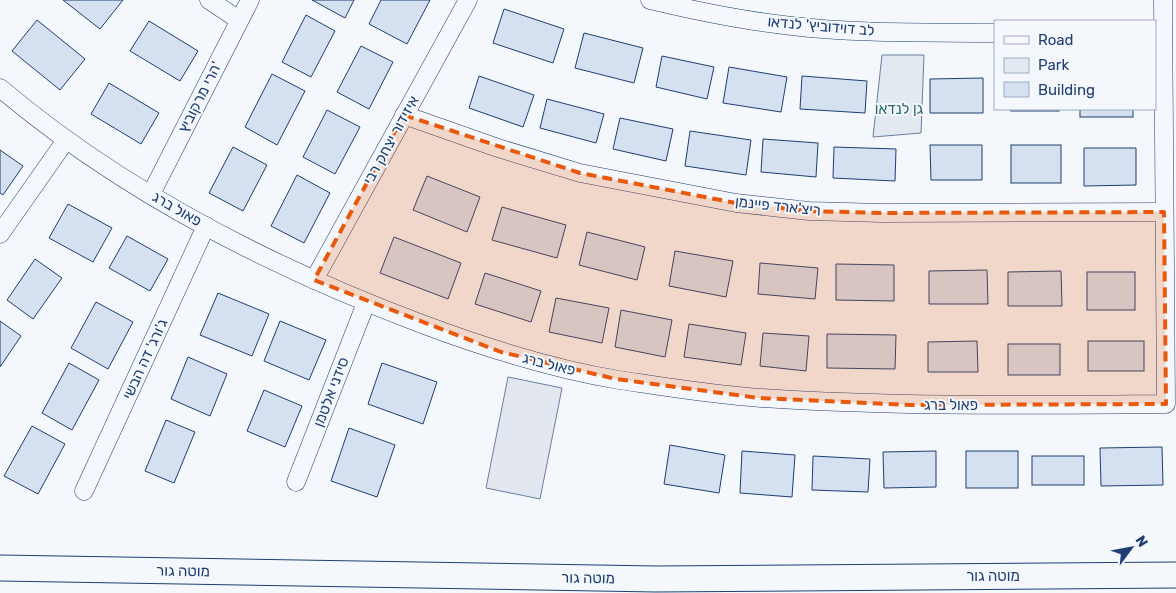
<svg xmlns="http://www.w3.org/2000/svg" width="1176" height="593" viewBox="0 0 1176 593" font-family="Rubik,'Noto Sans Hebrew',sans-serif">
  <rect width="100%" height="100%" fill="#f4f7fb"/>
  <path fill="#e3e9f0" stroke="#687fa3" d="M882,55H924L921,133L873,137Z"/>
  <path fill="#e3e8f0" stroke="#687fa3" d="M508,377L562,388L540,499L486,488Z"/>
  <g fill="#d5e0f0" stroke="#1d3f73">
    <path d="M63,0H123L100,29Z"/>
    <path d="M312,0H354L345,18Z"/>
    <path d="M381,0H430L407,44L369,24Z"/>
    <path d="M504,9L564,29L553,63L493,43Z"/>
    <path d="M306,15L335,31L311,77L282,62Z"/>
    <path d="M37,20L85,59L60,90L12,51Z"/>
    <path d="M149,21L198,51L180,81L130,51Z"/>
    <path d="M584,33L643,48L634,83L575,68Z"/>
    <path d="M361,46L393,62L369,109L337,92Z"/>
    <path d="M662,56L714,67L707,99L656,87Z"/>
    <path d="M729,67L787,77L781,112L723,103Z"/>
    <path d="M272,74L305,91L277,145L245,127Z"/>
    <path d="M479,76L534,95L523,127L469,108Z"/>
    <path d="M802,76L867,81L865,113L800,109Z"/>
    <path d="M983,78V113H930V79Z"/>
    <path d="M109,83L159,113L141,144L91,114Z"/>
    <path d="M547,99L604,114L596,143L540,128Z"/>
    <rect x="1011" y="109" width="48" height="2"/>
    <rect x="1080" y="109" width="53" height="8"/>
    <path d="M327,110L360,127L335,174L303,157Z"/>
    <path d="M620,118L673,129L666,161L613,149Z"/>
    <path d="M690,131L751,140L746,175L685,166Z"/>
    <path d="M763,139L818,143L816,177L761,172Z"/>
    <path d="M930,145H982V180H931Z"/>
    <rect x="1011" y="145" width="50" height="38"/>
    <path d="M233,147L267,165L243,211L209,193Z"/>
    <path d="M834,147L896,149L895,181L833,178Z"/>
    <path d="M1084,148H1136V185L1084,186Z"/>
    <path d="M0,150L23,166L3,195L0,193Z"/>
    <path d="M297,175L330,193L304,243L271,226Z"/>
    <path d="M427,176L480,197L467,232L413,210Z"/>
    <path d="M68,204L112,228L93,262L49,238Z"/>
    <path d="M502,207L566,225L557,258L492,240Z"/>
    <path d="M587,232L645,247L637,280L579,265Z"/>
    <path d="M127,236L168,259L150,291L109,268Z"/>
    <path d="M394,237L461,263L448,299L380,273Z"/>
    <path d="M675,251L733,261L726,297L669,286Z"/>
    <path d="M35,259L62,278L33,319L7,300Z"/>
    <path d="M760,263L818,268L815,299L758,294Z"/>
    <path d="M836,264L894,265V301L836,300Z"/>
    <path d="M987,270L988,304H929V271Z"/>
    <path d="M1061,271L1062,306H1008V272Z"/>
    <rect x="1087" y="272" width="48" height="38"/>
    <path d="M485,273L541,291L531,322L475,304Z"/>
    <path d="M218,293L269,314L252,356L200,335Z"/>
    <path d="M556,298L609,308L602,343L549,332Z"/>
    <path d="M96,302L133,322L108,369L71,348Z"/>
    <path d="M621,310L672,320L665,357L615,347Z"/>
    <path d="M0,321L21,336L0,367Z"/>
    <path d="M280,321L326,340L309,380L264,361Z"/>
    <path d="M689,324L746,333L741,365L684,357Z"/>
    <path d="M763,333L809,336L806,371L760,366Z"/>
    <path d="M827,334L896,335L895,369L827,368Z"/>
    <path d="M977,341L978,372H928V342Z"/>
    <rect x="1088" y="341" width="56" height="30"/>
    <rect x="1008" y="344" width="52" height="31"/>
    <path d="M188,357L227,374L210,416L171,399Z"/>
    <path d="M69,363L99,380L72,430L42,413Z"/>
    <path d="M382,363L437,382L423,424L368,404Z"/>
    <path d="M264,390L302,406L285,447L247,431Z"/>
    <path d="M166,420L195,432L174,483L145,471Z"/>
    <path d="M32,426L65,444L38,494L4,476Z"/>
    <path d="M349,428L395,445L377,497L331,481Z"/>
    <path d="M670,445L725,455L719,493L664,484Z"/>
    <path d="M1162,447L1163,485L1101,486L1100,448Z"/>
    <path d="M742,451L795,455L792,497L740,493Z"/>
    <path d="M936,451V487L884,488L883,452Z"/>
    <rect x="966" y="451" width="52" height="37"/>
    <path d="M813,456L870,459L868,492L812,490Z"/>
    <rect x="1032" y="456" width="52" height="29"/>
  </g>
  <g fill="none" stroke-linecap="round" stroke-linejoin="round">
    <g stroke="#1d3f73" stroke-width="19">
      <g id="street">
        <path d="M209,0L239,20"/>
        <path d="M650,0C696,11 745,21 792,26C859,34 928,32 995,33"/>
        <path d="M0,88C122,191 273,268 422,324C486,348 552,369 619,380C666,387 714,395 761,398C896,407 1031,405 1166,404L1163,0"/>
        <path d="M404,115L498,148L580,173L736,203L809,211L882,213L1164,212"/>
        <path d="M151,194L250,0"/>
        <path d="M0,234L66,140"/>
        <path d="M314,280L468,0"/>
        <path d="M296,482L366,303"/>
        <path d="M84,491L206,226"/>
      </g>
    </g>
    <g stroke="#1d3f73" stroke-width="27">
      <path id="secondary" d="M0,568L656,579L1176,575"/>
    </g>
    <use href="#street" stroke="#f4f7fb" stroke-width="18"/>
    <use href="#secondary" stroke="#f4f7fb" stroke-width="25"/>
  </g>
  <path fill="#e8590c" fill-opacity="0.2" stroke="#e8590c" stroke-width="4" stroke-dasharray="10 6" stroke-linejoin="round" d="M404,115L580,173L736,203L809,211L882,213L1164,212L1166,404L911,405L759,398L616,379L501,352L314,280Z"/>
  <g text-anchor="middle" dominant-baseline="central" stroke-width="4" stroke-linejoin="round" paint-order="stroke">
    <g font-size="15" fill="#1d3f73" stroke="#f4f7fb">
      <text transform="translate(821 26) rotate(5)">לב דוידוביץ' לנדאו</text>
      <text transform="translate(200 97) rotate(-63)">הרי מרקוביץ'</text>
      <text transform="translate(391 140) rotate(-61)">איזידור יצחק רבי</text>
      <text transform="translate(778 206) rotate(6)">ריצ'ארד פיינמן</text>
      <text transform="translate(177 209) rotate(30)">פאול ברג</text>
      <text transform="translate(145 359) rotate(-65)">ג'ורג' דה הבשי</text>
      <text transform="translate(549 364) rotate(14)">פאול ברג</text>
      <text transform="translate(331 392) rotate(-69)">סידני אלטמן</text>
      <text x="951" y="405">פאול ברג</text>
      <text transform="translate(183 571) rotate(1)">מוטה גור</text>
      <text x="993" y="576">מוטה גור</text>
      <text transform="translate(588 578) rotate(1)">מוטה גור</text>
    </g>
    <g font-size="15" fill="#2c6c60" stroke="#f4f7fb">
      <text x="899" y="109">גן לנדאו</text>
    </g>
  </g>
  <rect x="994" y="20" width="162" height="90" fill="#f4f7fb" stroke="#9eadc5"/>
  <rect x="1004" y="36" width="25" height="8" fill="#f4f7fb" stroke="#9eadc5"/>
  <text x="1038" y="45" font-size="15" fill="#1d3f73">Road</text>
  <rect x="1004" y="58" width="25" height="15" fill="#e3e9f0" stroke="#9eadc5"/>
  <text x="1038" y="70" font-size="15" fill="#1d3f73">Park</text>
  <rect x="1004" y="82" width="25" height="15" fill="#d5e0f0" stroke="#9eadc5"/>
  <text x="1038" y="95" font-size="15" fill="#1d3f73">Building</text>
  <g transform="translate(1131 548) rotate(58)" stroke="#f4f7fb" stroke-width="4" paint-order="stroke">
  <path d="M0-4L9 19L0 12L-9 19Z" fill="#1d3f73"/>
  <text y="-8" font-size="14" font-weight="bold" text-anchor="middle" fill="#1d3f73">N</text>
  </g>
</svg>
